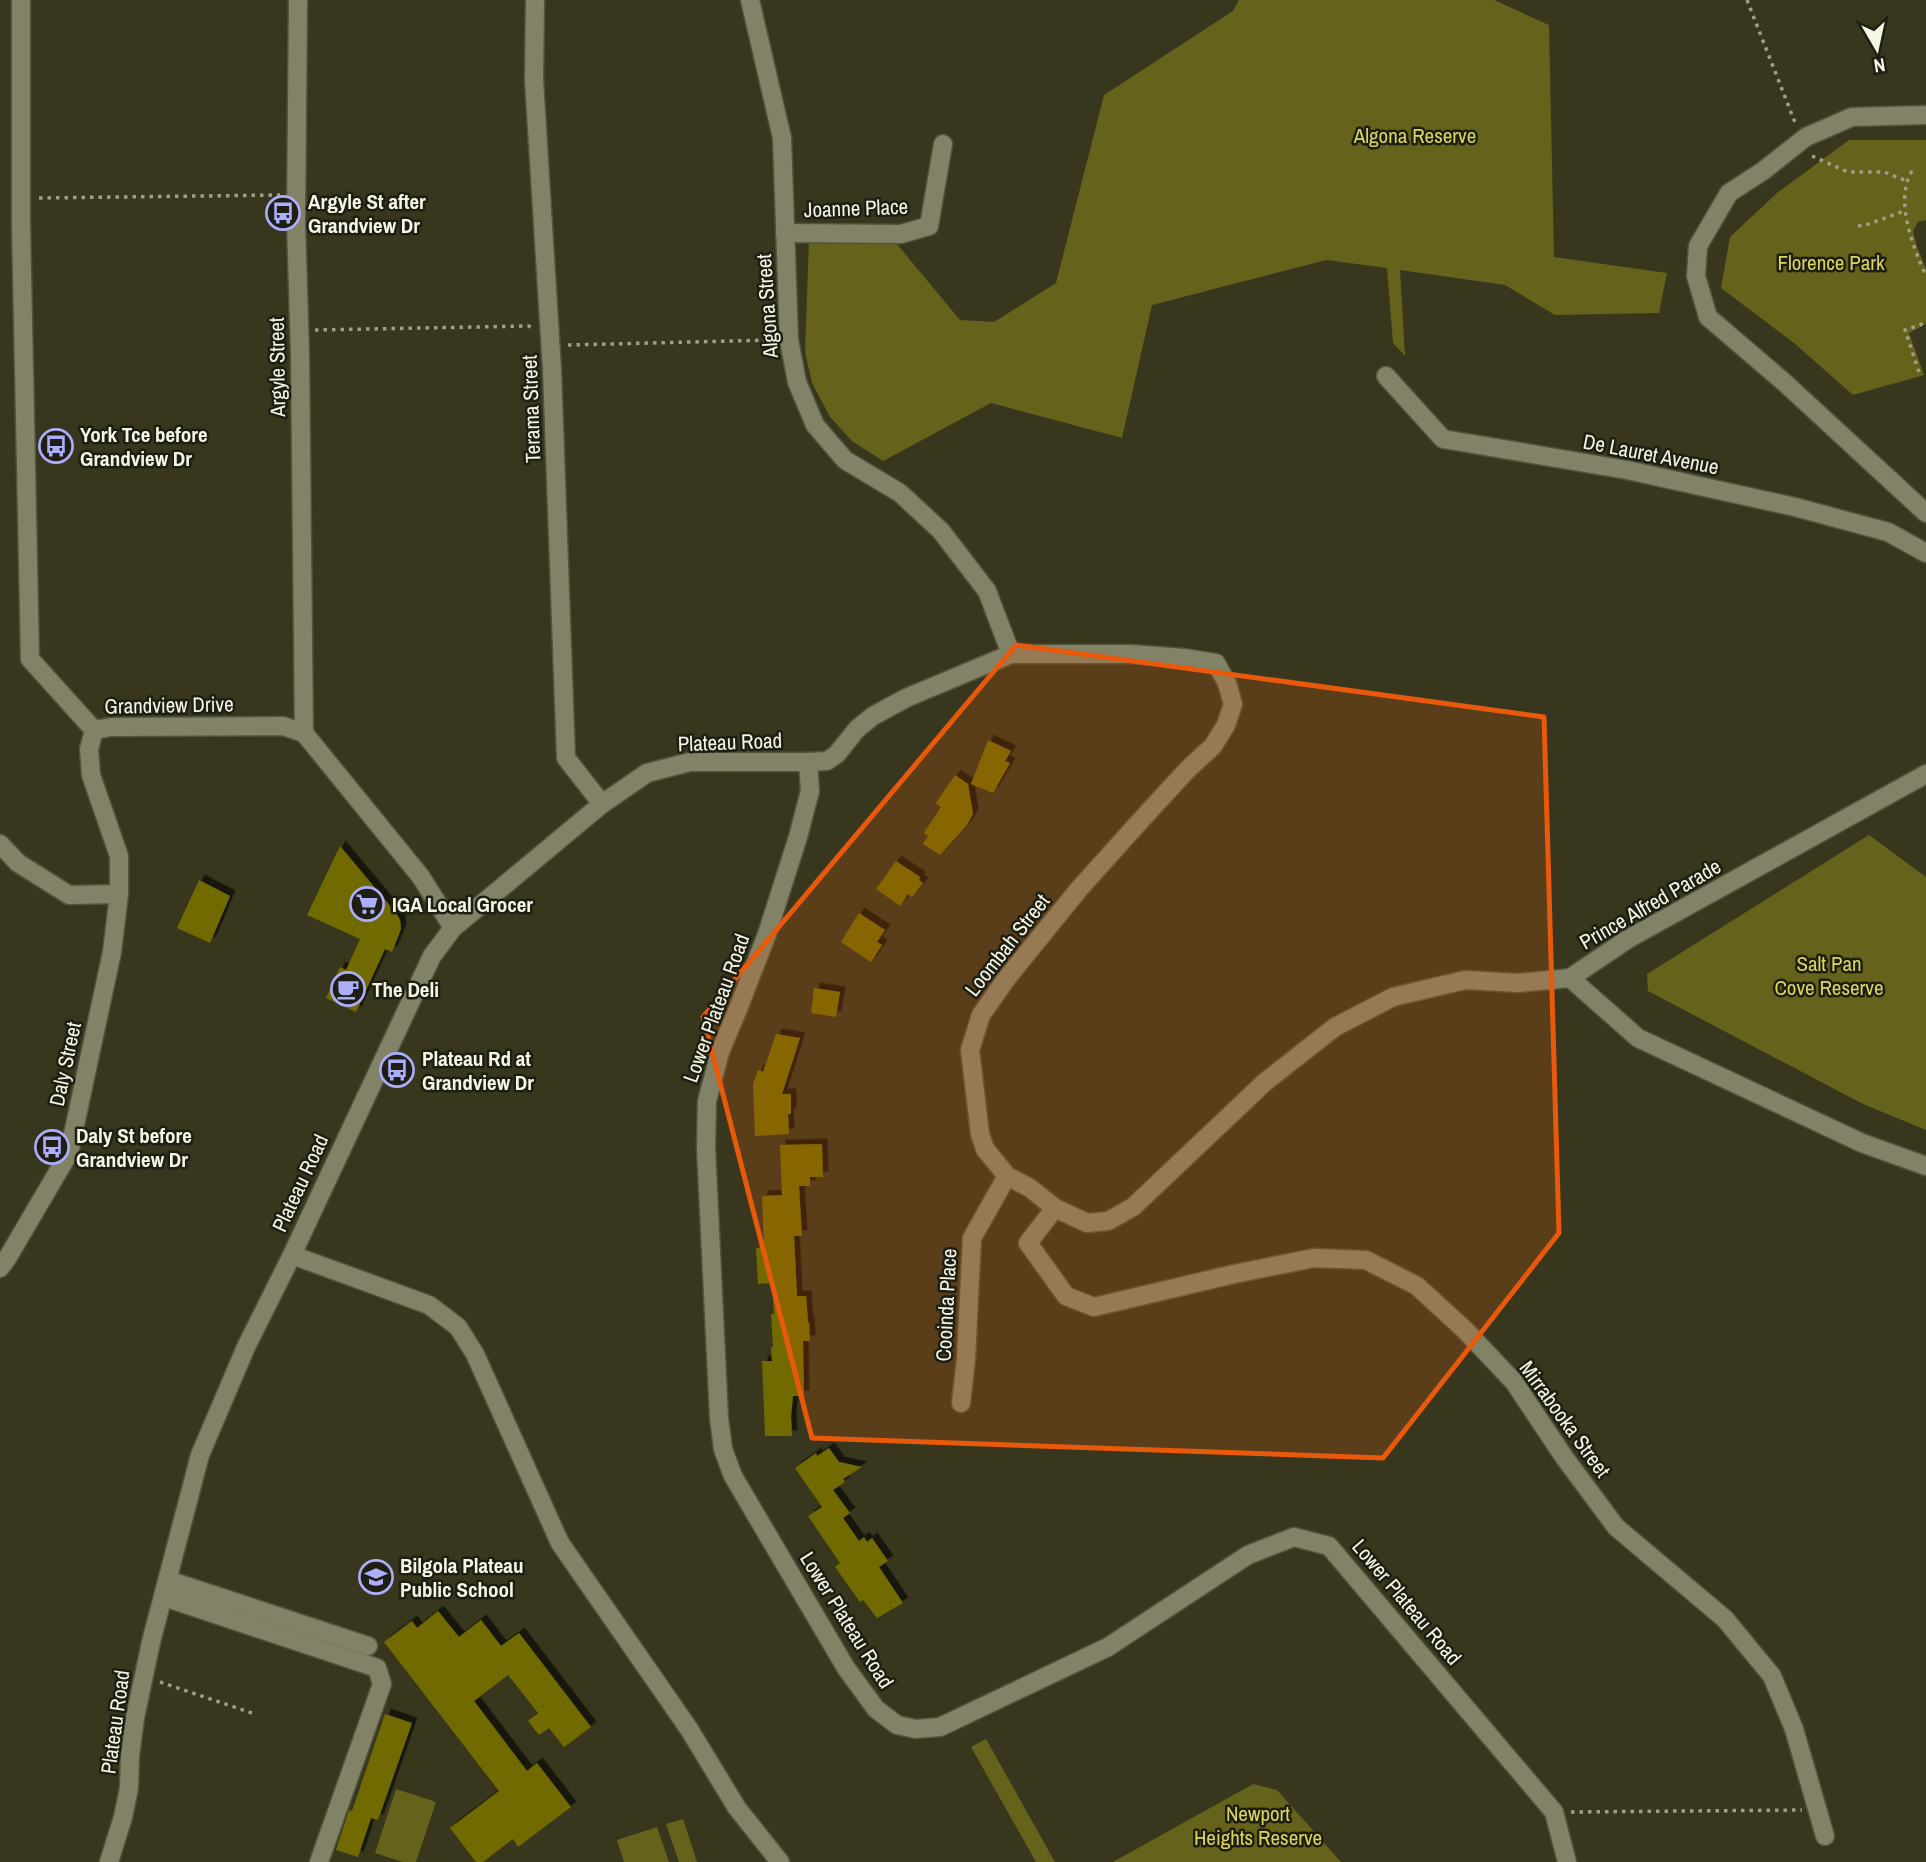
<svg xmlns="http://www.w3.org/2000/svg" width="1926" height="1862" viewBox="0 0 1926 1862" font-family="'Archivo Narrow',sans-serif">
  <defs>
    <filter id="shadow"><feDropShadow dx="5.5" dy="-5.5" stdDeviation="0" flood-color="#0009"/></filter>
  </defs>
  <rect width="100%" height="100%" fill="#38371e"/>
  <g fill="#65621b">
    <path d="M1239,0H1494L1549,25L1554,257L1667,273L1659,313L1555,315L1505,285L1400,270L1405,356L1393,343L1387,268L1326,260L1152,305L1122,438L991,403L883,461L852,441L830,417L812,383L805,352L809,240L896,243L960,320L994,322L1056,283L1104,95L1233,11Z"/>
    <path d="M1849,140H1926V220L1918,222L1913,231L1917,247L1926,269V324L1909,333L1924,375L1853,395L1794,343L1721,288L1730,237L1777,193Z"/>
    <path d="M1869,835L1926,877V1130L1863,1104L1648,991L1647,974Z"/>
    <path d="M986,1739L1055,1862H1036L971,1747Z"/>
    <path d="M1253,1784L1277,1790L1341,1862H1113Z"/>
    <path d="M396,1789L436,1802L416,1862H403L375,1853Z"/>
    <path d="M683,1819L697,1862H679L666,1824Z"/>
    <path d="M657,1827L669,1862H624L617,1840Z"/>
  </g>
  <g fill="#6f6a06" filter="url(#shadow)">
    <path d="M988,740L1011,751L1005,761L1010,763L993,793L971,784Z"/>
    <path d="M955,775L968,784L973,814L967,825L940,855L923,844L928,836L924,833L941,807L936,803Z"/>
    <path d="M340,846L396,913L400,920L401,929L392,952L385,949L356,1012L326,998L340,967L346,970L360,939L307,915Z"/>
    <path d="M896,861L920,877L919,880L923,883L912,897L908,894L900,906L876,889Z"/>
    <path d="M199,880L230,896L210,943L177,928Z"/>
    <path d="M859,913L885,930L877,942L882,945L871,962L841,942Z"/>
    <path d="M814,988L840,992L836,1017L811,1013Z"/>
    <path d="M776,1034L800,1038L782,1094H791V1114H788L789,1134L755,1136L753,1084L758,1070L763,1072Z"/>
    <path d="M822,1144L823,1177H810V1186H799L802,1236H794L797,1296H806L808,1322H809L810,1341H803L804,1396H793L791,1416L792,1436H765L762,1361H772L771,1347H773L771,1314H774L772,1283L758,1284L756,1248L764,1247L762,1196L782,1195L780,1145Z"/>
    <path d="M829,1448L839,1462L862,1467L843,1479L845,1482L833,1490L850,1513L843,1518L859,1541L864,1537L867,1542L872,1538L888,1561L879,1567L903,1603L877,1618L863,1600L860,1602L835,1567L840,1563L808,1516L822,1507L795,1468L816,1453L817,1456Z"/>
    <path d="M438,1611L459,1637L481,1620L501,1646L519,1633L591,1727L564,1747L549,1728L539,1735L528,1721L538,1713L508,1675L474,1701L527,1771L537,1763L571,1807L518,1847L513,1839L483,1862H476L450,1828L499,1791L384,1642L412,1621L417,1628Z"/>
    <path d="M385,1714L412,1723L378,1820L371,1818L358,1857L336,1850L349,1810L352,1811Z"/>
  </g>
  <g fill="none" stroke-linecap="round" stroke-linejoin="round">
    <g stroke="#53523b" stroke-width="21">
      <g id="minor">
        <path d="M21,0V224L30,659L94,730"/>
        <path d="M298,0L296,222L300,355L304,733"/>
        <path d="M535,0L534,80L552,370L566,758L602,804"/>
        <path d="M750,0L782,138L789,340L797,382L815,425L845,460L900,493L941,531L987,591L1011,654"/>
        <path d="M1926,115L1852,117L1806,137L1763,171L1729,193L1698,246L1696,276L1708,317L1785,383L1926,513"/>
        <path d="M785,233L901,234L929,226L943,144"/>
        <path d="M1386,376L1443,439L1627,470L1795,507L1888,532L1926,553"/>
        <path d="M94,730L111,727L283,726L304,733L421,877L453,928"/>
        <path d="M808,762L810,791L798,837L767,934L738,1009L720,1052L707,1101L706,1148L719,1418L723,1449L733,1476L846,1668L876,1709L897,1725L916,1729L940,1727L1108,1647L1248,1555L1294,1537L1329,1546L1554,1812L1567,1862"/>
        <path d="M0,844L18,863L69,895L119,894"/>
        <path d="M1570,978L1638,1038L1862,1143L1926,1166"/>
        <path d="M1055,1208L1028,1243L1066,1296L1094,1307L1234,1274L1314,1258L1366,1260L1417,1286L1465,1330L1514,1382L1564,1457L1616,1527L1725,1619L1772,1676L1794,1729L1825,1836"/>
        <path d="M292,1255L429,1305L458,1327L475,1354L560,1543L689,1729L737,1808L780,1862"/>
        <path d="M0,1268L8,1257L69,1153L112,952L119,894V856L91,775L89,749L94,730"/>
        <path d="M961,1403L966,1359L972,1238L1007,1176"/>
        <path d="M168,1580L368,1646"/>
        <path d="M164,1597L377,1668L382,1684L319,1862"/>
        <path d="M109,1862L123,1817L129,1788L130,1756L135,1718L151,1642L200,1455L246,1347L292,1255L432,956L453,928L602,804L647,773L690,762H808L827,761L837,754L857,729L873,716L906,698L1011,654H1131L1184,658L1216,663L1227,683L1233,704L1226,725L1213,746L1188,769L1142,819L1079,889L1007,978L981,1015L970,1050L980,1134L985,1149L1007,1176L1030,1188L1055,1208L1087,1223L1108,1221L1133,1207L1265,1082L1335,1027L1393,997L1465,980L1519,983L1570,978L1628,939L1926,774"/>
      </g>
    </g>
    <g stroke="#9e9e8a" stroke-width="3.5" stroke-dasharray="3.5 5" stroke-linecap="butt">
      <path d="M1747,0L1796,125"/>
      <path d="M1812,156L1848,172H1884L1907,181"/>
      <path d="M1912,171C1894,200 1913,247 1926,276"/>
      <path d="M39,198L280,195"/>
      <path d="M1858,226L1869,224L1904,211"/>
      <path d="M315,330L529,326L531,328"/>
      <path d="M568,345L773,340"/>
      <path d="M1919,372L1905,330L1920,325L1926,321"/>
      <path d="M160,1682L252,1713"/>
      <path d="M1571,1812L1802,1810"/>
    </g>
    <use href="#minor" stroke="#828266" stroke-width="18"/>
  </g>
  <path fill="#e8590c" fill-opacity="0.2" stroke="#e8590c" stroke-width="5" stroke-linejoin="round" d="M1016,645L1544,717L1559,1233L1383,1458L812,1438L703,1017Z"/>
  <defs>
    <g id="bus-ring" transform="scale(1.75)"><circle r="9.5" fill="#1e1e12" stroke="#adaefb" stroke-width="1.5"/><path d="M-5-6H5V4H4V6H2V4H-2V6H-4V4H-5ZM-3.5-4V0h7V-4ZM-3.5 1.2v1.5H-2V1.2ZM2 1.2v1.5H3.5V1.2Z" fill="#adaefb"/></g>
    <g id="supermarket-ring" transform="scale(1.75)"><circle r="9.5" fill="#1e1e12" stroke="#adaefb" stroke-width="1.5"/><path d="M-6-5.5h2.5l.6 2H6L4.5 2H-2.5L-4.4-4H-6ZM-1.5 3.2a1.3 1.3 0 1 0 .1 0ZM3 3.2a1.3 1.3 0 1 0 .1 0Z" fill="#adaefb"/></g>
    <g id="cafe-ring" transform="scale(1.75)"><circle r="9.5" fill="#1e1e12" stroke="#adaefb" stroke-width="1.5"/><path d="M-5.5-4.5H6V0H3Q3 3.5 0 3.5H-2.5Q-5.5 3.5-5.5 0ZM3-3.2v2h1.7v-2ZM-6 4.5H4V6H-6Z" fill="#adaefb"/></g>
    <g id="school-ring" transform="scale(1.75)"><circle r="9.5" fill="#1e1e12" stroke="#adaefb" stroke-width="1.5"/><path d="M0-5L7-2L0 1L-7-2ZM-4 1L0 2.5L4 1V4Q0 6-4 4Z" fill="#adaefb"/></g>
  </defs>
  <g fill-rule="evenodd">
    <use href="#bus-ring" x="283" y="213"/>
    <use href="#bus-ring" x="56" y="446"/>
    <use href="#supermarket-ring" x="367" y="904"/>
    <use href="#cafe-ring" x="348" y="989"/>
    <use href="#bus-ring" x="397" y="1070"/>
    <use href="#bus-ring" x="52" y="1147"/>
    <use href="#school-ring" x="376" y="1577"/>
  </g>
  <g text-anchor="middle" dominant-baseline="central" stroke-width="5" stroke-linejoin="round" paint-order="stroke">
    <g font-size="21" fill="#dad561" stroke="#1e1e12">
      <text x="1415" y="135">Algona Reserve</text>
      <text x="1831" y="262">Florence Park</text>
      <text x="1829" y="963">Salt Pan<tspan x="1829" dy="24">Cove Reserve</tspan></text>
      <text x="1258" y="1813">Newport<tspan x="1258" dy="24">Heights Reserve</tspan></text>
    </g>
    <g font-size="21" font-weight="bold" fill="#f6f6e7" stroke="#1e1e12" text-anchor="start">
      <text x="308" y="201">Argyle St after<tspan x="308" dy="24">Grandview Dr</tspan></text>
      <text x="80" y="434">York Tce before<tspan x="80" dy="24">Grandview Dr</tspan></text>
      <text x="392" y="904">IGA Local Grocer</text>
      <text x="372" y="989">The Deli</text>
      <text x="422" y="1058">Plateau Rd at<tspan x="422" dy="24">Grandview Dr</tspan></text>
      <text x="76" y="1135">Daly St before<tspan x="76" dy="24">Grandview Dr</tspan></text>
      <text x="400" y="1565">Bilgola Plateau<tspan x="400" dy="24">Public School</tspan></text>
    </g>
    <g font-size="21" fill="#f6f6e7" stroke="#1e1e12">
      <text transform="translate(856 208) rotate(-2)">Joanne Place</text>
      <text transform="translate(767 306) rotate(-94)">Algona Street</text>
      <text transform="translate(277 367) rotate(-91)">Argyle Street</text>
      <text transform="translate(531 409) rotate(-92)">Terama Street</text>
      <text transform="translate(1651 454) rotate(11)">De Lauret Avenue</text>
      <text transform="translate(169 705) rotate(-1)">Grandview Drive</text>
      <text transform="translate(730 742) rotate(-2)">Plateau Road</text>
      <text transform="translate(1650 904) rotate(-30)">Prince Alfred Parade</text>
      <text transform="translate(1007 945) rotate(-52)">Loombah Street</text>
      <text transform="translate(716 1008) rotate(-70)">Lower Plateau Road</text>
      <text transform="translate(65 1064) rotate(-78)">Daly Street</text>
      <text transform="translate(300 1183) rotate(-65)">Plateau Road</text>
      <text transform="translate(946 1305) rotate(-87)">Cooinda Place</text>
      <text transform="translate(1565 1419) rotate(54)">Mirrabooka Street</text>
      <text transform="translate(1407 1602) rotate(50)">Lower Plateau Road</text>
      <text transform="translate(847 1620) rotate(58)">Lower Plateau Road</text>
      <text transform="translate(115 1722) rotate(-82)">Plateau Road</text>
    </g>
  </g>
  <g transform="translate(1877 49) rotate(171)" stroke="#1e1e12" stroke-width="5" paint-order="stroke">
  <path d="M0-5L12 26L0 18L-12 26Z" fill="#f6f6e7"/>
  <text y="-10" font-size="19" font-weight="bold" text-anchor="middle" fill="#f6f6e7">N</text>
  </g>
</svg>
